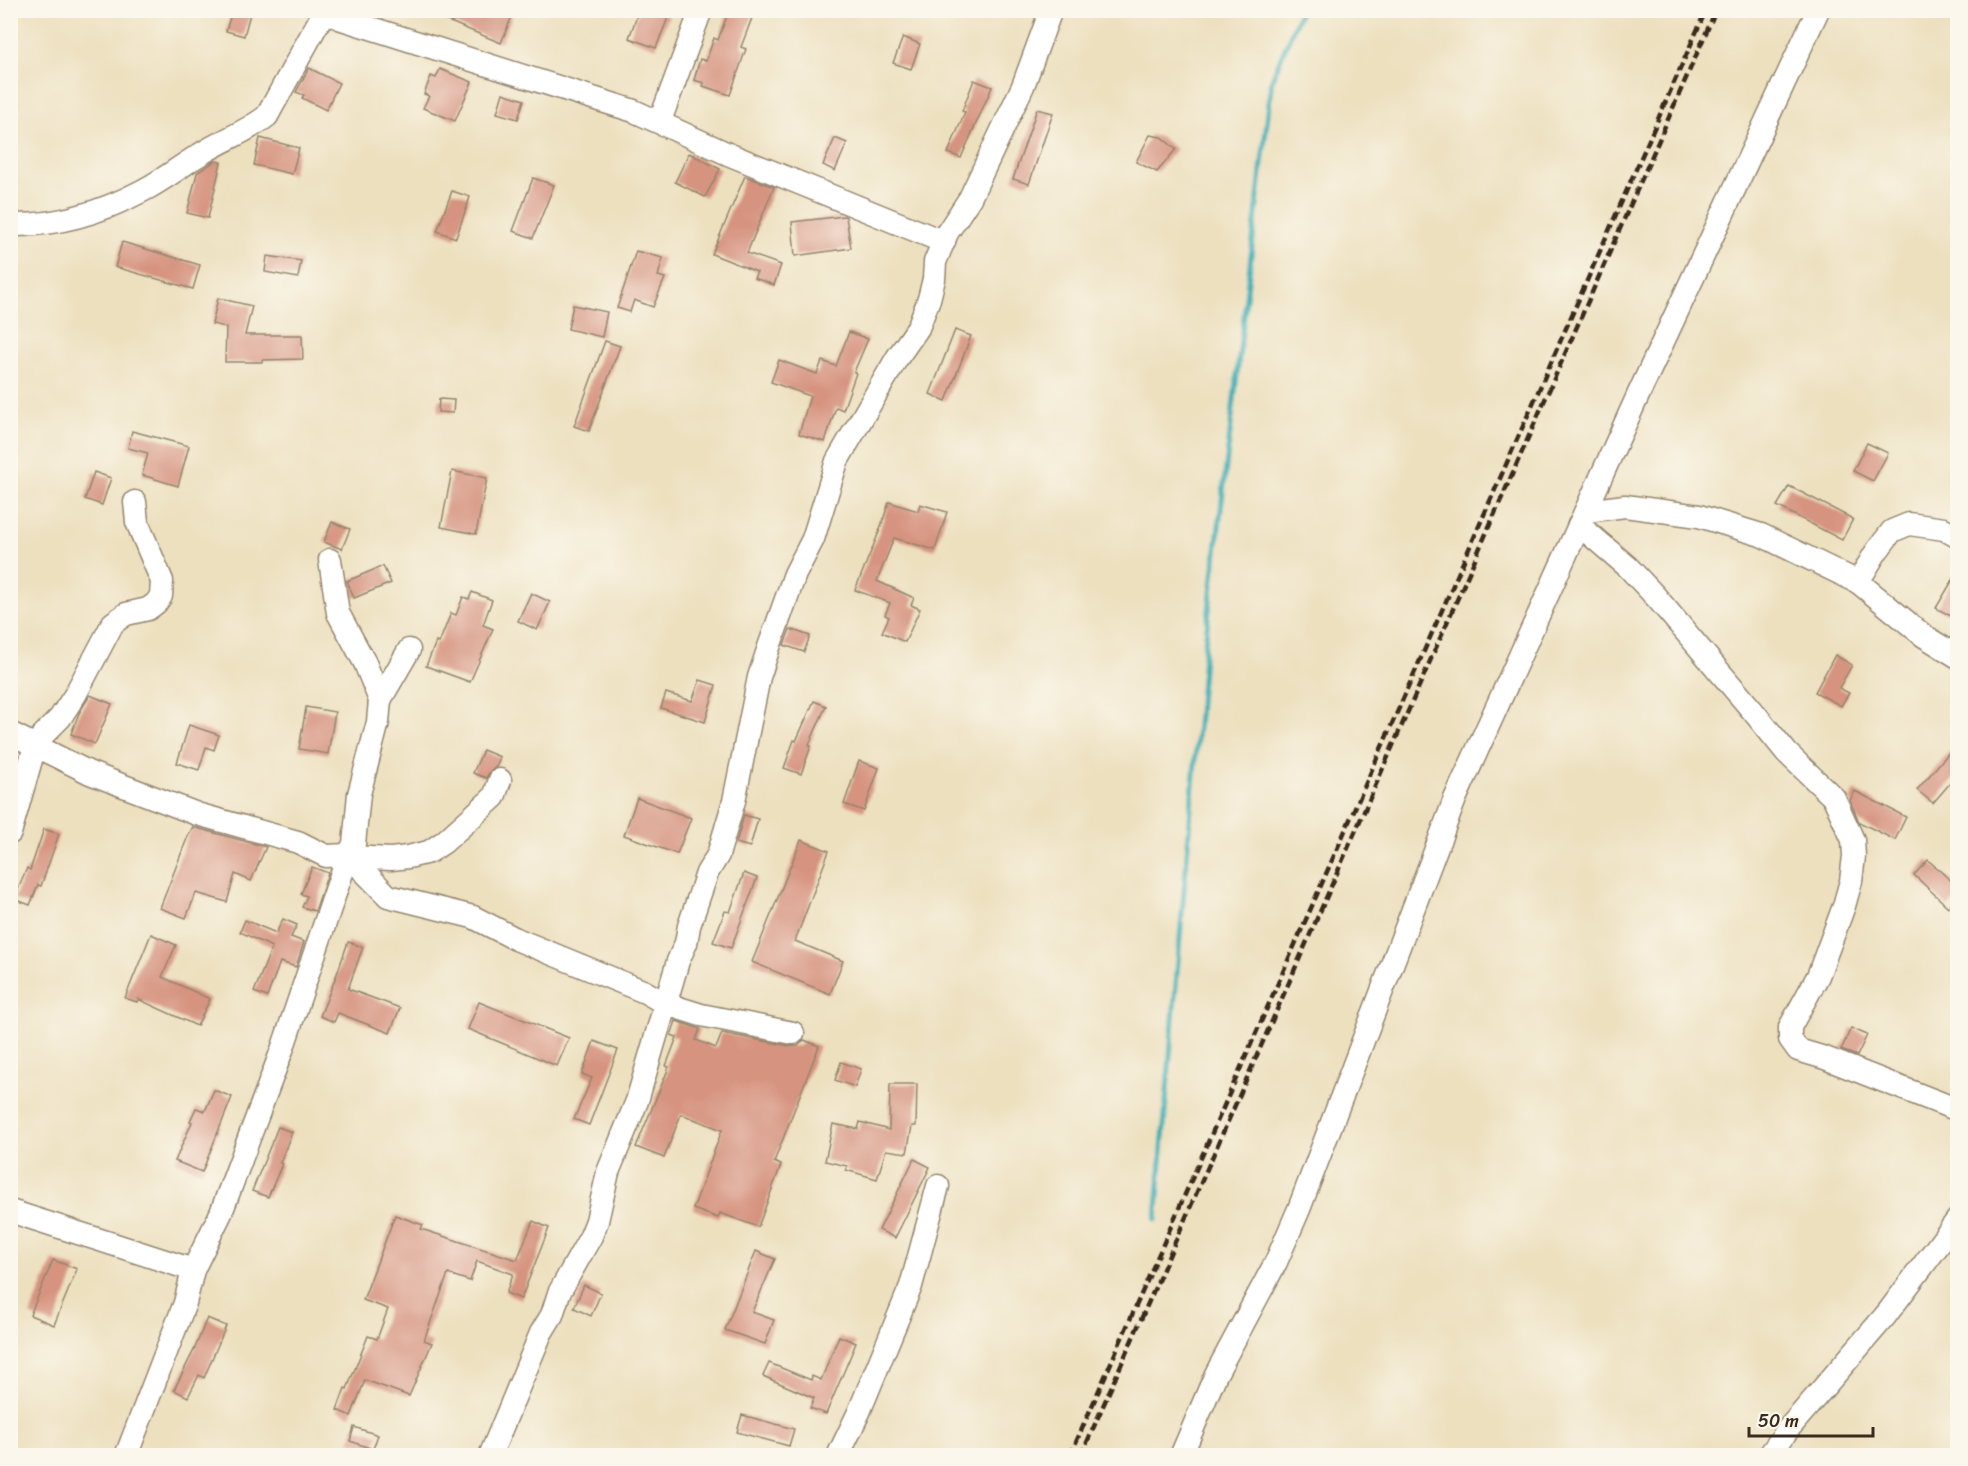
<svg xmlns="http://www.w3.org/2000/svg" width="1968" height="1466" viewBox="0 0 1968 1466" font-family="Sriracha,sans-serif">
  <rect width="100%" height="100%" fill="#fbf7ec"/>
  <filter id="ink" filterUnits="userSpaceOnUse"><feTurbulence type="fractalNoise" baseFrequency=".0167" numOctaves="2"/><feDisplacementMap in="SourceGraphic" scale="12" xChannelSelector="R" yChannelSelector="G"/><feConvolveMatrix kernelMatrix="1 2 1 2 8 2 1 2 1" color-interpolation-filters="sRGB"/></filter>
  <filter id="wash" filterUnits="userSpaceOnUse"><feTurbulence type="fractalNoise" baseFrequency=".008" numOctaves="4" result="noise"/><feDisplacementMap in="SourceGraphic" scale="24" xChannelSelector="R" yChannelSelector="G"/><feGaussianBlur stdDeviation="1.35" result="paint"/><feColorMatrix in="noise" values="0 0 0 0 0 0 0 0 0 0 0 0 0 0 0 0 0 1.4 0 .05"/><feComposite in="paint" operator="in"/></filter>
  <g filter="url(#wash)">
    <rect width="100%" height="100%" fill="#ede0bf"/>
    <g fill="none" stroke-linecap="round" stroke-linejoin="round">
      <path stroke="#3bacb5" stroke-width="5" d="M1156,1220L1205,644L1272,79L1301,10"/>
    </g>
    <g id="blocks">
      <g fill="#d6937f">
        <path d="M232,10H251L244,36L226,31Z"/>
        <path d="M421,10H499L512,16L501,43Z"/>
        <path d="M639,10H656L669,15L656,48L629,38Z"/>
        <path d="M729,10H755L741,47L746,49L730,95L703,86L704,83L694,80L700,59L706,61L714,38L718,40Z"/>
        <path d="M903,37L920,44L911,69L893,63Z"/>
        <path d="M309,68L339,83L326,110L302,98L304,95L296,92Z"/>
        <path d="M440,69L472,82L455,121L423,108L429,96L424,94L431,76L436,78Z"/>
        <path d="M974,80L992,87L961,158L948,153L965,112L962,111Z"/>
        <path d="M503,93L524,100L518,119L497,113Z"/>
        <path d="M1037,109L1053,113L1029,184L1013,179Z"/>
        <path d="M1150,135L1161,137L1176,149L1157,172L1136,162Z"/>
        <path d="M260,138L299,148L292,174L254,165Z"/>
        <path d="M835,138L847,143L835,171L823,165Z"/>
        <path d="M689,153L720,169L705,197L675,182Z"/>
        <path d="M215,161L221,162L208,218L187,213L197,173Z"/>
        <path d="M745,176L774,187L747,253L781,265L774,285L754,278L757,272L712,254Z"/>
        <path d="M533,178L554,185L533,238L513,231Z"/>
        <path d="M452,191L470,197L456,238L437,231Z"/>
        <path d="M844,216L846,217L851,248L795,256L792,222Z"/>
        <path d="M122,242L200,265L193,289L115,267Z"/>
        <path d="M636,251L663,258L658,276L665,278L653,307L634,300L630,312L617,308Z"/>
        <path d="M267,256L301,261L298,278L265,272Z"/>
        <path d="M218,298L252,306L245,335H302L303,359L262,360V362H225L226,327L212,324Z"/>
        <path d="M573,305L607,312L602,337L568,329Z"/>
        <path d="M955,330L971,336L946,401L930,394Z"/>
        <path d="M849,332L868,339L854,372L856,373L843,410L836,407L825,442L799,434L810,396L771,382L779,360L817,374L822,361L836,366Z"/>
        <path d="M605,341L620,346L589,431L574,426Z"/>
        <path d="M439,399L454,400L453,413L438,412Z"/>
        <path d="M132,431L189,446L178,486L142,475L148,453L128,448Z"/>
        <path d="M1867,443L1888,453L1873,481L1853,471Z"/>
        <path d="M452,471L487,478L476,534L441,527Z"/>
        <path d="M94,472L111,478L102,505L85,499Z"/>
        <path d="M1789,486L1853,519L1842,540L1777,506Z"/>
        <path d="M889,502L918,511L920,504L947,512L935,550L894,538L877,581L914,598L911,605L920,609L905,642L882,632L889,617L885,615L890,603L855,590L879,532Z"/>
        <path d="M332,522L350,529L342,549L324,542Z"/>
        <path d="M383,566L391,583L354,598L347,581Z"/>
        <path d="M1958,571V620L1936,608Z"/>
        <path d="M472,592L492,600L483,625L493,629L470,682L426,666L436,642L439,643L451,613L456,615L463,597L469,599Z"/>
        <path d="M531,593L550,602L537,630L518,621Z"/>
        <path d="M790,629L810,636L804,652L784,645Z"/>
        <path d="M1835,655L1852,665L1839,688L1849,693L1841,706L1815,692Z"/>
        <path d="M700,680L716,685L705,722L661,708L666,693L692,701Z"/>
        <path d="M90,695L112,704L95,744L71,734L79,713Z"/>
        <path d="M814,701L826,706L809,745L811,746L801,774L784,768L794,740L796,741Z"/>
        <path d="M306,707L335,712L328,754L299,749Z"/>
        <path d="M189,725L219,735L214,750L206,747L199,770L177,763Z"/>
        <path d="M1958,742V774L1933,803L1917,790Z"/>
        <path d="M483,750L500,757L496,767L491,770L486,778L473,773Z"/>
        <path d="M859,761L879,768L864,811L844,804Z"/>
        <path d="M1855,791L1906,817L1895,840L1859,822L1850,800Z"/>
        <path d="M637,798L691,818L677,854L624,835Z"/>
        <path d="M744,815L758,819L750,847L736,843Z"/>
        <path d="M193,827L266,847L251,881L235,874L227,902L196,893L186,918L160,908L188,836Z"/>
        <path d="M44,829L59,834L41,886L38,885L30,905L14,899L27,868L30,870Z"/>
        <path d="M801,840L829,851L795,941L843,961L830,994L752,962Z"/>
        <path d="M1928,860L1958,887V897L1948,907L1914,875Z"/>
        <path d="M312,867L328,873L315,911L302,907L307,896L301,894Z"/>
        <path d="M744,873L757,878L731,948L713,942L725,911L730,912Z"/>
        <path d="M283,919L297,925L291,937L304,942L296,967L280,962L267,997L254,992L272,947L240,932L245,920L276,933Z"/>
        <path d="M151,934L176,945L162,977L210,999L197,1026L138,999L137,1002L125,998Z"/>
        <path d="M348,942L363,947L348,989L400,1008L390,1033L338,1013L334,1022L320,1016L337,974Z"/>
        <path d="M479,1002L569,1038L557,1066L468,1029Z"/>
        <path d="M676,1021L700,1029L696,1040L716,1048L722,1033L790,1046H798L804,1040L819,1046L774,1162L781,1165L758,1227L720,1213L718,1218L693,1209L722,1130L681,1114L664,1158L636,1147L669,1067L666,1066L677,1037L671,1035Z"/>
        <path d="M1851,1028L1867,1035L1857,1056L1841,1050Z"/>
        <path d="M594,1041L618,1050L589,1125L574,1119L592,1078L582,1074Z"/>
        <path d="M841,1062L861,1069L855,1087L835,1080Z"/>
        <path d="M890,1084H917L916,1126H912L907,1153L886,1150L877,1179L846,1170L847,1166L825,1161L833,1124L858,1129L860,1122L889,1130Z"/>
        <path d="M214,1090L232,1097L202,1172L175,1161L192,1122L190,1121L196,1108L205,1111Z"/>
        <path d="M278,1127L292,1132L280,1163L282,1164L268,1197L252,1191Z"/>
        <path d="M914,1159L930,1167L895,1238L879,1230Z"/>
        <path d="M395,1215L423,1225L421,1229L517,1260L533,1221L549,1228L521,1299L506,1293L513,1274L477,1261L470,1281L448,1274L424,1340L432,1343L409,1396L365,1380L351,1416L337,1410L345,1388L347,1389L368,1336L377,1339L388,1309L363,1300Z"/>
        <path d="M756,1251L775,1259L752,1312L774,1320L765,1344L725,1330Z"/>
        <path d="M53,1260L77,1269L54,1325L30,1315Z"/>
        <path d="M584,1285L601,1293L591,1316L574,1308Z"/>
        <path d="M207,1318L226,1326L204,1378L199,1375L188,1397L174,1390L195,1348Z"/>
        <path d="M839,1336L856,1343L826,1414L810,1408L814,1398L763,1376L769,1363L811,1380L812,1376L821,1380Z"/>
        <path d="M742,1415L794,1429L789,1446L737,1432Z"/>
        <path d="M354,1427L378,1435L373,1449L350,1441Z"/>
      </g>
    </g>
  </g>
  <g filter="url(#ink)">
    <use href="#blocks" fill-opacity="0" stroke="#94856e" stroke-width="1.5"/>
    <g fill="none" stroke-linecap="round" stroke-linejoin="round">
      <g stroke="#94856e" stroke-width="25">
        <g id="minor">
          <path d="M322,10L339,18L634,111L728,154L944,242"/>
          <path d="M660,121L701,10"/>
          <path d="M10,225C56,226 102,212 142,191C164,180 183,164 204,152C225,139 248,131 267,116L324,12"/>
          <path d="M1586,511L1625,506L1699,516L1761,535L1858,582L1924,636L1958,657"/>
          <path d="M1579,525L1628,567L1656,597L1752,710L1787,753L1834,798L1853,840L1854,856L1851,881L1844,906L1818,976L1790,1027V1039L1798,1050L1825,1058L1958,1110"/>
          <path d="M330,560L338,613L365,663L380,700"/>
          <path d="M1858,582L1876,552L1892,531L1909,524L1944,529L1958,537"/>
          <path d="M10,733L90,773L197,814L298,842L326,856L348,855L388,896L473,917L516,939L645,992L666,1004L701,1015L793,1033"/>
          <path d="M10,833L35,746L44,734L60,718L75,695L113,623L126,614L148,609L156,603L161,596L162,581L137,522L135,502"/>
          <path d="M349,857L391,859L408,857L429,852L444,842L494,797L500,780"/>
          <path d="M10,1211L193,1270"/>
          <path d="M126,1456L185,1303L193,1270L221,1213L282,1050L348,855L354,844L359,794L378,722L380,700L409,650"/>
          <path d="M490,1456L541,1333L552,1315L559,1293L591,1236L597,1221L608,1172L637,1101L678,961L686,943L689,926L707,873L718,855L734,801L759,677L769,647L795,574L813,539L837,461L897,358L918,328L929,299L934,279L935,262L947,233L970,198L1023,86L1051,10"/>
          <path d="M838,1456L859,1412L911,1286L938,1186"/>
          <path d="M1181,1456L1216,1374L1276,1262L1299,1209L1455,799L1640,391L1818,10"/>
          <path d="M1769,1456L1789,1428L1886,1315L1958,1219"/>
        </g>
      </g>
      <use href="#minor" stroke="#fff" stroke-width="22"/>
      <g stroke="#3b2a1e" stroke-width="4.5" stroke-dasharray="9 4.5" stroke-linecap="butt">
        <path d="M1070,1456L1706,10"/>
        <path d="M1081,1456L1716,10"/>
      </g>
    </g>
  </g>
  <rect width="1968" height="1466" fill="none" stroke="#fbf7ec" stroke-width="36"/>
  <path d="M1749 1427v9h124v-9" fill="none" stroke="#3b2a1e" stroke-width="3"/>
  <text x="1758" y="1427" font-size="18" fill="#3b2a1e" stroke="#fbf7ec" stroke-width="4.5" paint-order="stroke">50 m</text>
</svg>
